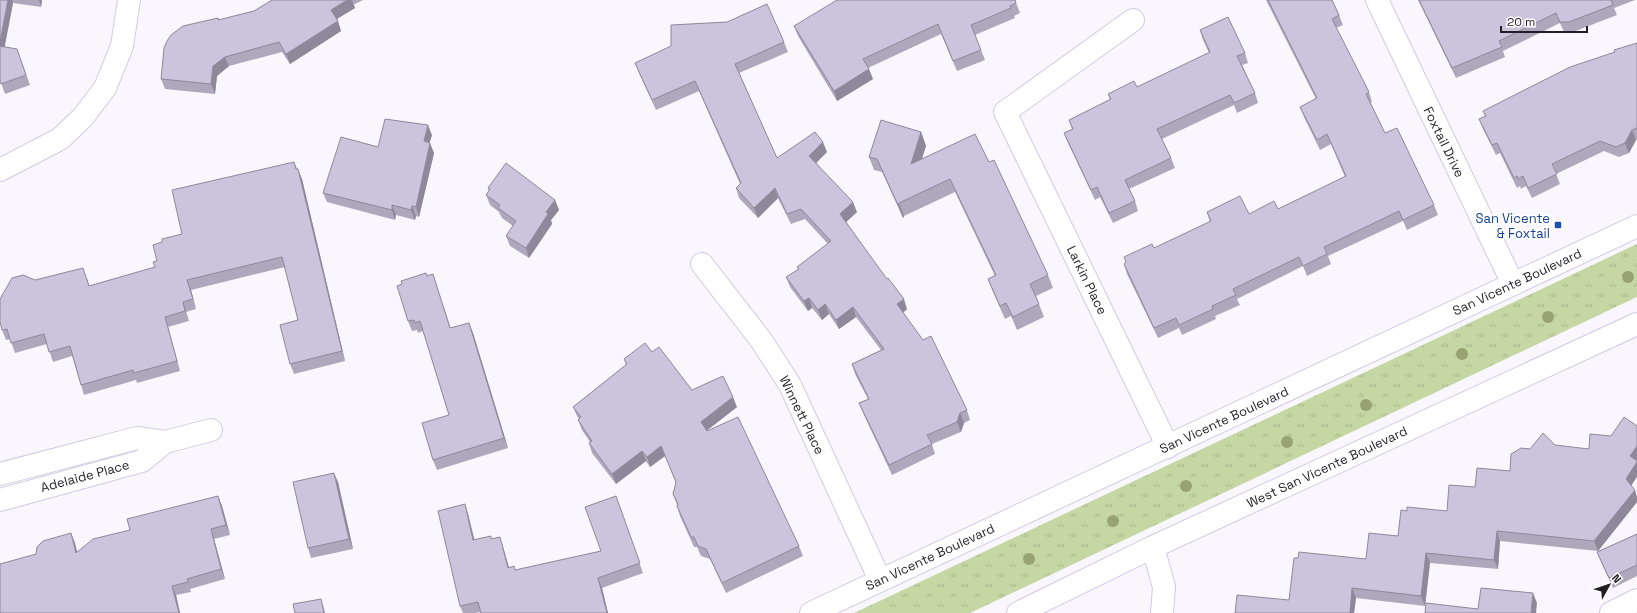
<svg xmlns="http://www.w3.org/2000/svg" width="1637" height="613" viewBox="0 0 1637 613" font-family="'Space Grotesk',sans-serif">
  <defs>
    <pattern id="grass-tufts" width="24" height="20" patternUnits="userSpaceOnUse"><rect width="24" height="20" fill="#c5d8a4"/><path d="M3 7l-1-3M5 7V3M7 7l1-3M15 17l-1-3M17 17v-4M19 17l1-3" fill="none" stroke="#a9b98d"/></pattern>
  </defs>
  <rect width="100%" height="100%" fill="#f9f7fd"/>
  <path fill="url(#grass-tufts)" d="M1637,244V297L970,613H854Z"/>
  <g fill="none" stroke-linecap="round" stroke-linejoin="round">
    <g stroke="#d2c9e2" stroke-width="24">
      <g id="minor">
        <path d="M1377,0L1513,284"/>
        <path d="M1133,20L1005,112L1168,447"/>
        <path d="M0,170L60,139L83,117L105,88L122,46L129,0"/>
        <path d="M702,264L761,340L790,385L880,580"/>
        <path d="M0,474L137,438L165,442L211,430"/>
        <path d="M0,500L142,461L165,442"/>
        <path d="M1153,547L1164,587L1162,613"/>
        <path d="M1611,613L1637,600"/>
      </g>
    </g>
    <g stroke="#d2c9e2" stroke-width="24">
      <g id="major">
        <path d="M811,613L1637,226"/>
        <path d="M1018,613L1153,547L1637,324"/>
      </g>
    </g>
    <use href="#minor" stroke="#fff" stroke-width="22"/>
    <use href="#major" stroke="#fff" stroke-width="22"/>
  </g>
  <g fill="#98a372">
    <circle cx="1628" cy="277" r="6"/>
    <circle cx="1548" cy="317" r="6"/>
    <circle cx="1462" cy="354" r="6"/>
    <circle cx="1366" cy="405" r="6"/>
    <circle cx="1287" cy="442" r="6"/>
    <circle cx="1186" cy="486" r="6"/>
    <circle cx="1113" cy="521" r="6"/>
    <circle cx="1029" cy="559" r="6"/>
  </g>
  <g fill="#afa8bd">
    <path d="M0,0H42L41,7L13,3L4,47L17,49L30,85L5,94L0,80Z"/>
    <path d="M272,0H363L353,5L355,8L337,19L341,31L290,64L282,52L229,66L217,76L215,94L165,89L161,79L218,18L219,20L254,11Z"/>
    <path d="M1015,0L1020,13L1014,16L1015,18L975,35L985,60L957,71L941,34L868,68L873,79L837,101L798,36L794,26Z"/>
    <path d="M1266,0H1332L1339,15L1343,25L1336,28L1369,92L1372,102L1370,103L1385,133L1434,205L1438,215L1407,230L1403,221L1328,256L1331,264L1307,276L1303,266L1237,299L1240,305L1215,316L1216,319L1182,335L1179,328L1158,338L1127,274L1124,264L1154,248L1210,222L1207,212L1249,214L1278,209L1345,177L1331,144L1320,150L1304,117L1300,107L1316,99Z"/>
    <path d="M1418,0H1635L1614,8L1617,15L1573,32H1564L1560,23L1503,51L1505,57L1456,78Z"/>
    <path d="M727,22L784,42L788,52L739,73L777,158L827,152L816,163L857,212L846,222L907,309L903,313L967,410L970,420L964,423L961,432L932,444L935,454L892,475L863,413L859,403L868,399L855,374L852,364L881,350L856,317L839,329L829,314L822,320L812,308L808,311L790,287L786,277L798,269L797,267L828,244L805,219L791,224L778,198L758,218L739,198L736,188L740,184L699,91L656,110L639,73L635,63Z"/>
    <path d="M1200,30L1245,53L1248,63L1242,65L1255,93L1258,103L1237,113L1234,105L1162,139L1171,158L1175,168L1129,189L1135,201L1138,211L1113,223L1100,197L1095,200L1068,143L1064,133L1072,129L1069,120L1110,100L1108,94L1137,87L1209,53L1203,40Z"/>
    <path d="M1637,43V140H1636L1629,153L1619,157L1604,151L1556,174L1560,184L1532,198L1526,186L1521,189L1520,186L1517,188L1500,153L1496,155L1483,129L1479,119L1485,116L1483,111Z"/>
    <path d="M921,132L926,146L921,159L989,162L1048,275L1053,288L1036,296L1044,317L1017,330L1011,316L1005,319L993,292L988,279L995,276L955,192L904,216L903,218L882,172L874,170L869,157Z"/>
    <path d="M432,135L429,143L434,153L419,217L416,216L415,220L396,215L395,220L327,202L323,193L378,147Z"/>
    <path d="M294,162L302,179L345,361L294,374L290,364L298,320L285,267L191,290L196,309L186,312L189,321L168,327L180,371L137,383L136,380L84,395L81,385L72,356L53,362L47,344L15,353L10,339L6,340L2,330L35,280L87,278L89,286L155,267L162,242L182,234Z"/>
    <path d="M488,188L555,200L559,210L551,220L552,224L529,258L510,246L506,236L513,226L502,218L499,212L490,205L486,195L489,191Z"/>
    <path d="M426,273L428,276L436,284L450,328L469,323L473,333L508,448L437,470L433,460L449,415L423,331L418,333L417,330L412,331L408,321L402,284Z"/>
    <path d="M652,352L692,390L737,407L706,431L799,546L803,556L726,593L710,559L701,556L697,547H694L680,516L677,506V505L673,494L676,483L665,456L650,467L646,461L616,484L592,453L589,443L590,442L582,430L578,420L579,419L577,416L573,407L626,365L624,359Z"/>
    <path d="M1555,445L1637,497V502L1598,551L1500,541L1498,569L1430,563L1425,606L1356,598L1354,613H1235L1289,600L1298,558L1366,559L1398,536L1407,511H1447L1475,487L1510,471L1530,449Z"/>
    <path d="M338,482L353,549L311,558L308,548Z"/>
    <path d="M218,496L222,506L230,535L214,539L225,579L190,589L191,592L176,595L180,613H0L36,554L71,533L77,553L130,530Z"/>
    <path d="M616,496L643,573L602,588L608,613H481V612L475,613H463L460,606L465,504L468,514L474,540L492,539L503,547L509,568L516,570L601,551Z"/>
    <path d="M1637,534V576L1613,588L1601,562L1597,552Z"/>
  </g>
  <g fill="#8f889a">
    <path d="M8,0H12L13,3L3,56L0,49V42Z"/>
    <path d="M39,0H42L41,7Z"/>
    <path d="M347,0H352L355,8L335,20L331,10Z"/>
    <path d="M338,21L341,31L290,64L286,54Z"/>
    <path d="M225,57L229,66L217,76L215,94L211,84L213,66Z"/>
    <path d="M869,69L873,79L837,101L834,91Z"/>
    <path d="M428,125L432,135L427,151L424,141Z"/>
    <path d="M1632,130L1636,140L1629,153L1625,143Z"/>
    <path d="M921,132L926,146L916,178L911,164Z"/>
    <path d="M823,142L827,152L813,166L809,156Z"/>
    <path d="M430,143L434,153L419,217L416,207Z"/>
    <path d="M298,169L302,179L345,361L342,351Z"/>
    <path d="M775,188L778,198L758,218L754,208Z"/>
    <path d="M555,200L559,210L551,220L552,224L529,258L526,248L546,212Z"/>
    <path d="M853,202L857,212L844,224L840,214Z"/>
    <path d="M899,203L904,216L903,218L898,205Z"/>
    <path d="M392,205L396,215L395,220L392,210Z"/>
    <path d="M412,206L416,216L415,220L411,210Z"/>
    <path d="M433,274L436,284L454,338L450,328Z"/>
    <path d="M187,280L191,290L196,309L193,299Z"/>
    <path d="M809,298L812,308L808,311L804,301Z"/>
    <path d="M904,299L907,309L901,314L897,304Z"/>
    <path d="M183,302L186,312L189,321L185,311Z"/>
    <path d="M825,304L829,314L822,320L818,310Z"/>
    <path d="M853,307L856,317L839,329L836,320Z"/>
    <path d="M165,317L168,327L180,371L177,361Z"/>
    <path d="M469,323L473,333L508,448L504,438Z"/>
    <path d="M733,397L737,407L705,432L701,422Z"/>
    <path d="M960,413L964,423L961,432L957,422Z"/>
    <path d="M661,446L665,456L650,467L647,457Z"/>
    <path d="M1637,446V461L1630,456Z"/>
    <path d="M642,451L646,461L616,484L612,474Z"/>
    <path d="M1637,462V477L1629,489L1626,479Z"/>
    <path d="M334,473L338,482L353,549L349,539Z"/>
    <path d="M1635,490L1637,497V502L1598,551L1594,541Z"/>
    <path d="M218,496L222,506L230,535L226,525Z"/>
    <path d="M465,504L468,514L477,550L473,540Z"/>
    <path d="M211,529L214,539L225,579L221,569Z"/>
    <path d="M1497,531L1500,541L1498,569L1494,560Z"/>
    <path d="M71,533L75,543L80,563L76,553Z"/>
    <path d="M500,537L503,547L512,578L508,568Z"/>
    <path d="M1426,553L1430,563L1425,606L1421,596Z"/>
    <path d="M598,578L602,588L608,613H607Z"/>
    <path d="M172,586L176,595L180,613H179Z"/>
    <path d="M1352,588L1356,598L1354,613H1350Z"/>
    <path d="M1533,593L1537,603L1536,613H1531Z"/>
    <path d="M321,599L324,609L325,613H324Z"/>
  </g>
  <g fill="#ccc3dc" stroke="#8f889a">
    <path d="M0,0H8L0,42Z"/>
    <path d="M272,0H347L331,10L338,21L286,54L279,42L225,57L213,66L211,84L161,79L164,48L167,41L171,35L183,26L218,18V20L254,11Z"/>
    <path d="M837,0H1015L1016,3L1010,6L1011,8L971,25L981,50L953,61L938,24L863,59L869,69L834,91L794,26Z"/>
    <path d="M1268,0H1332L1339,15L1332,19L1369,92L1366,94L1385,133L1397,128L1434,205L1403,220L1399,211L1324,247L1327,254L1303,266L1299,257L1233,289L1236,295L1212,306L1213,309L1179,325L1176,318L1154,328L1124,264L1126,262L1124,257L1152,244L1154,248L1211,221L1207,212L1240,196L1249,214L1274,201L1278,209L1346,176L1327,134L1317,140L1300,107L1317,98Z"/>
    <path d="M1419,0H1611L1613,5L1569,22H1560L1556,13L1499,41L1502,47L1452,68Z"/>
    <path d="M767,4L784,42L735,64L777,158L815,132L823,142L809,156L853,202L840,214L887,279L888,278L904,299L897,304L923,340L931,336L967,410L960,413L957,422L927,435L932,444L889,465L859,403L869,399L852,364L884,349L853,307L836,320L825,304L818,310L809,298L804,301L786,277L799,269L797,267L831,241L801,209L787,214L775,188L754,208L736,188L741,183L695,81L652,100L635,63L671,46V25L727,22Z"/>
    <path d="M1228,17L1245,53L1237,56L1255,93L1234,103L1230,95L1157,129L1171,158L1125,180L1135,201L1109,213L1097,187L1091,190L1064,133L1073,129L1069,120L1111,99L1108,94L1134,81L1137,87L1210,52L1200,30Z"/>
    <path d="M1637,43V128L1632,130L1625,143L1616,147L1600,141L1552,164L1557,174L1528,188L1523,176L1518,179L1517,176L1514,178L1497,143L1492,145L1479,119L1486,116L1483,111L1570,67L1615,52L1614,50Z"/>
    <path d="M0,46L17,49L26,75L1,84L0,80Z"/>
    <path d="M385,119L428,125L424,141L430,143L416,207L412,206L411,210L392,205V210L323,193L341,137L378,147Z"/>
    <path d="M881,120L921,132L911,164L975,134L989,162L994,160L1048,275L1030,284L1039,304L1013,317L1006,303L1000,306L988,279L996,275L950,179L899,203L898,205L877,159L869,157Z"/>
    <path d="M294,162L296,169H298L342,351L290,364L280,325L298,320L282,257L187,280L193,299L183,302L185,311L165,317L177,361L134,373L133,370L81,385L70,346L49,352L44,334L11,343L7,329L2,330L0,322V299L12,278L23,275L35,280L83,268L89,286L155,267L153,262L157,261L153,245L162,242V239L182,234L172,190Z"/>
    <path d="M506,163L555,200L546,212L548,214L526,248L506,236L516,221L498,208L500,205L486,195L490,189L488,188Z"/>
    <path d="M426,273L427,276L433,274L450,328L469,323L504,438L433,460L422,423L449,415L420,321L415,323L414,320L408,321L397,286L402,284L401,281Z"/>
    <path d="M645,343L652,352L659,347L692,390L723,376L733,397L701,422L707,431L738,417L799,546L722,583L706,549L698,546L694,537H691L677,506L678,504L673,494L676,482L661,446L647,457L642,451L612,474L589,443L592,441L578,420L581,417L573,407L627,364L624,359Z"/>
    <path d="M1624,417L1637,426V446L1630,456L1637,461V462L1626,479L1635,490L1594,541L1497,531L1494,560L1426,553L1421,596L1352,588L1350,613H1235L1237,595L1289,600L1294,558H1298L1299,552L1366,559L1369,533L1398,536L1401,510L1407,511V507L1447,511L1449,485L1475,487L1477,468L1510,471L1511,454L1521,448L1530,449L1543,433L1555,445L1589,449L1590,434L1611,436Z"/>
    <path d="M334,473L349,539L308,548L293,482Z"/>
    <path d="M218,496L226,525L211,529L221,569L187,579L188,582L172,586L179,613H0V564L36,554L37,547L43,541L71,533L76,553L93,539L130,530L127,519Z"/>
    <path d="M616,496L640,563L598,578L607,613H481L478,602L460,606L438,511L465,504L473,540L491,536V539L500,537L508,568L514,566L515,570L601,551L585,507Z"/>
    <path d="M1637,534V565L1609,578L1597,552Z"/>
    <path d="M1481,588L1533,593L1531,613H1425L1426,603L1478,609Z"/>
    <path d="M321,599L324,613H295L293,604Z"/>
  </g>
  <rect fill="#1a4fb4" stroke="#fff" stroke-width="1.5" x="1554" y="221" width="8" height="8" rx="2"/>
  <g text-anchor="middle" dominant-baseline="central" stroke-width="3.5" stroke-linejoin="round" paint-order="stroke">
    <g font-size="13" fill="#211e27" stroke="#fff">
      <text transform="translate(1444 142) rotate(64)">Foxtail Drive</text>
      <text transform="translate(1087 280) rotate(64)">Larkin Place</text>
      <text transform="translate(1517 282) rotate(-25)">San Vicente Boulevard</text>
      <text transform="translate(802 415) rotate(64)">Winnett Place</text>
      <text transform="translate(1224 420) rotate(-25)">San Vicente Boulevard</text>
      <text transform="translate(1327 467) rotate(-25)">West San Vicente Boulevard</text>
      <text transform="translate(85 476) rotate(-15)">Adelaide Place</text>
      <text transform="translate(930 557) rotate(-25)">San Vicente Boulevard</text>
    </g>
    <g font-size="13" fill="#164399" stroke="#fff" text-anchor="end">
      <text x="1550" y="218">San Vicente<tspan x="1550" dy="15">&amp; Foxtail</tspan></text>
    </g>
  </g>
  <g transform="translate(1609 585) rotate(50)" stroke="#ffffff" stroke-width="3" paint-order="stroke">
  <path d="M0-3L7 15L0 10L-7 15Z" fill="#211e27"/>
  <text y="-6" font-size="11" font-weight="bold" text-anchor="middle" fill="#211e27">N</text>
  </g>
  <path d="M1501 26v6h86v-6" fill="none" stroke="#211e27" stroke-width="2"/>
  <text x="1507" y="26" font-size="12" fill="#211e27" stroke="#ffffff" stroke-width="3" paint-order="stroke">20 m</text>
</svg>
